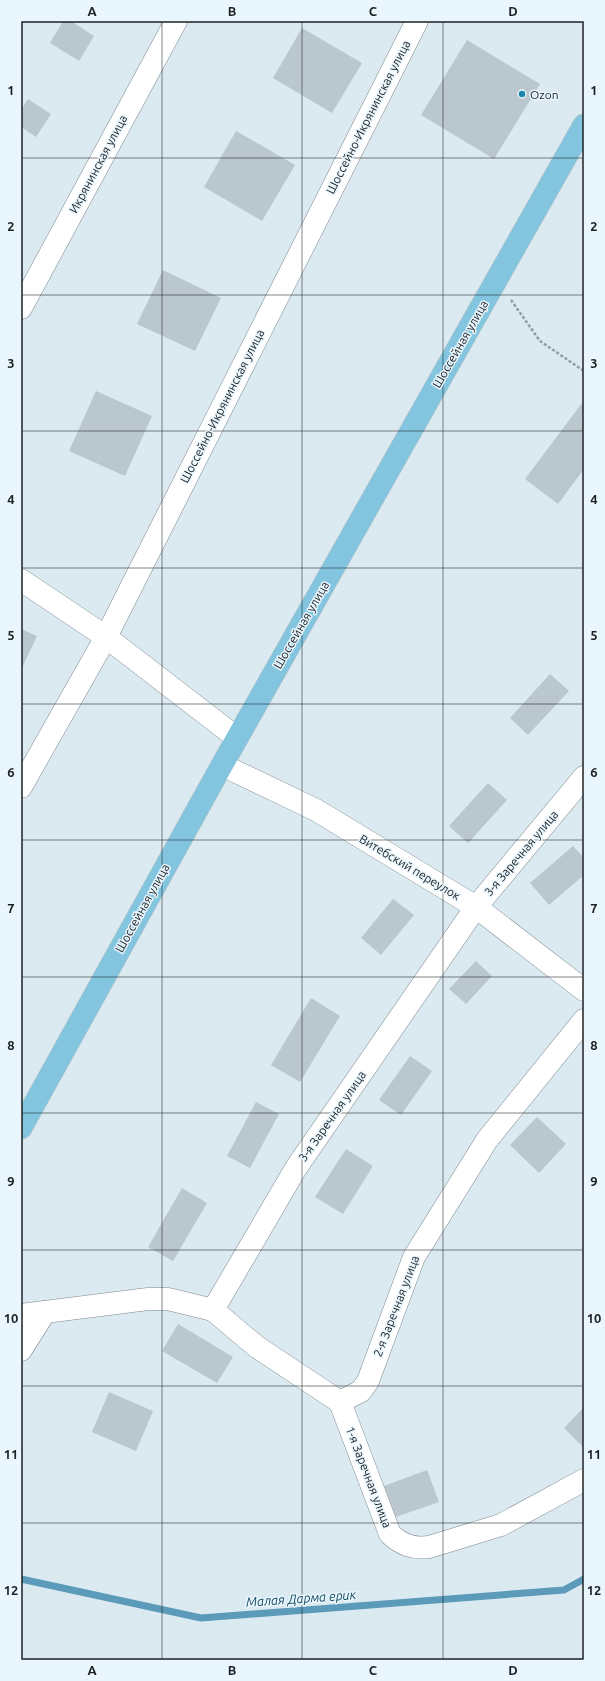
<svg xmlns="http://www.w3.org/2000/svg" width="605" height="1681" viewBox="0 0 605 1681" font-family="Ubuntu,sans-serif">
  <rect width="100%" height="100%" fill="#dbe9f0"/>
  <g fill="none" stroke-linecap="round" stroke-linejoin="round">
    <path stroke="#5b9ab8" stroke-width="7" d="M21,1579L201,1618L564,1590L584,1579"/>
  </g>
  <g fill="#bac7ce">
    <path d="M63,21H71L94,36L79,61L50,43Z"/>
    <path d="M302,28L362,63L332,113L273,78Z"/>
    <path d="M467,40L540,84L494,159L421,115Z"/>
    <path d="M28,99L51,114L36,137L21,127V110Z"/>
    <path d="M236,131L295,165L262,221L204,187Z"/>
    <path d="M163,270L221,298L195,351L137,324Z"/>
    <path d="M96,391L152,416L125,476L69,451Z"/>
    <path d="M582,403L584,405V469L558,504L525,479Z"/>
    <path d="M21,629L37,636L21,670Z"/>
    <path d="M550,674L569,691L528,735L510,718Z"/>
    <path d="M488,783L507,800L468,843L449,826Z"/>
    <path d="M573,846L584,858V875L549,905L530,883Z"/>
    <path d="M393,899L414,915L381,955L361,938Z"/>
    <path d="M476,961L492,976L466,1004L449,989Z"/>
    <path d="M311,998L340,1016L300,1082L271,1065Z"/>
    <path d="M410,1056L432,1071L401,1115L379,1100Z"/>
    <path d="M256,1102L279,1114L250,1168L227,1156Z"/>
    <path d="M537,1117L566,1144L539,1173L510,1145Z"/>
    <path d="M346,1149L373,1166L343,1214L315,1197Z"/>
    <path d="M182,1188L207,1203L173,1261L148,1247Z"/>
    <path d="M178,1324L233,1357L217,1383L162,1351Z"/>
    <path d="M109,1392L153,1411L136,1451L92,1432Z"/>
    <path d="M584,1407V1448L564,1428Z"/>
    <path d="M427,1470L439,1502L396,1517L384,1486Z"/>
  </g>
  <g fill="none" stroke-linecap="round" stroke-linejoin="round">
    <g stroke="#7e8a91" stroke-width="23">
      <g id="minor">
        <path d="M21,308L176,21"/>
        <path d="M21,580L106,637L237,738"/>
        <path d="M222,765L316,810L476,907L584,990"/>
        <path d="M21,787L106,637L417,21"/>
        <path d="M213,1310L257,1347L340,1402L361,1391L368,1381L414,1257L487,1140L584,1020"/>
        <path d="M21,1315L148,1299H168L213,1310L296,1168L476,907L584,777"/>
        <path d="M21,1350L45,1312"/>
        <path d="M340,1402L390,1534C402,1545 413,1549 429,1547L501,1525L584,1480"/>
      </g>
    </g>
    <g stroke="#c4c5c6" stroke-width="23">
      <path id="major" d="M21,1128L222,765L584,125"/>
    </g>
    <path stroke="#929ca2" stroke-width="2.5" stroke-dasharray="3 2" stroke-linecap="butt" d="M511,300L540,341L584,371"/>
    <use href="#minor" stroke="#fff" stroke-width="22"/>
    <use href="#major" stroke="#83c5df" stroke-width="22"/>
  </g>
  <path fill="none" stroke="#1c2023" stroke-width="1" stroke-opacity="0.55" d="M162,21V1660M302,21V1660M443,21V1660M21,158H584M21,295H584M21,431H584M21,568H584M21,704H584M21,840H584M21,977H584M21,1113H584M21,1250H584M21,1386H584M21,1523H584"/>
  <circle fill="#1d86ae" stroke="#e9f6fd" stroke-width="1.5" cx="522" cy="94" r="4"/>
  <g text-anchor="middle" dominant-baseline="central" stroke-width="3" stroke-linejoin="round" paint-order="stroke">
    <g font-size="12" fill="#1c2023" stroke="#e9f6fd" text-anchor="start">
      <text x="530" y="94">Ozon</text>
    </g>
    <g font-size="12" fill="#1c2023" stroke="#e9f6fd">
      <text transform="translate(368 117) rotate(-63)">Шоссейно-Икрянинская улица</text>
      <text transform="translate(98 164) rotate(-62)">Икрянинская улица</text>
      <text transform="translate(460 344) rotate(-60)">Шоссейная улица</text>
      <text transform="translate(222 406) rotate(-63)">Шоссейно-Икрянинская улица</text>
      <text transform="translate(301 625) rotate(-60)">Шоссейная улица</text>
      <text transform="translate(521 853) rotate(-50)">3-я Заречная улица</text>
      <text transform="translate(410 867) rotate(31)">Витебский переулок</text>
      <text transform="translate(142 908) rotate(-61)">Шоссейная улица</text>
      <text transform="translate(332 1116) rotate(-55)">3-я Заречная улица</text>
      <text transform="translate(396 1306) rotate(-69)">2-я Заречная улица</text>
      <text transform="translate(369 1477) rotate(69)">1-я Заречная улица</text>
    </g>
    <g font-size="13" font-style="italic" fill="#1a4e64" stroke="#e9f6fd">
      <text transform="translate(301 1598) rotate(-4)">Малая Дарма ерик</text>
    </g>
  </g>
  <rect width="605" height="1681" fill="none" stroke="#e9f6fd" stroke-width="44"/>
  <rect x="22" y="22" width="561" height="1637" fill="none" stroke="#1c2023" stroke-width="1.5"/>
  <g font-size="13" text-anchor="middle" font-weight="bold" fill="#1c2023">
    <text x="92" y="16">A</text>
    <text x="232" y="16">B</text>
    <text x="373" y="16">C</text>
    <text x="513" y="16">D</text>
    <text x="11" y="95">1</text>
    <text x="594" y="95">1</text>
    <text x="11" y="231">2</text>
    <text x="594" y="231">2</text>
    <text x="11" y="368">3</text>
    <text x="594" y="368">3</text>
    <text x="11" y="504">4</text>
    <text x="594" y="504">4</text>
    <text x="11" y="640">5</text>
    <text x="594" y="640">5</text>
    <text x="11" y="777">6</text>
    <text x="594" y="777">6</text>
    <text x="11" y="913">7</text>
    <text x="594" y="913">7</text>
    <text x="11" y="1050">8</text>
    <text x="594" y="1050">8</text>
    <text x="11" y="1186">9</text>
    <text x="594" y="1186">9</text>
    <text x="11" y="1323">10</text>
    <text x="594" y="1323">10</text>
    <text x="11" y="1459">11</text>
    <text x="594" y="1459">11</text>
    <text x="11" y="1595">12</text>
    <text x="594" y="1595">12</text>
    <text x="92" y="1675">A</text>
    <text x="232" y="1675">B</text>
    <text x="373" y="1675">C</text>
    <text x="513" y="1675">D</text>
  </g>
</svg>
